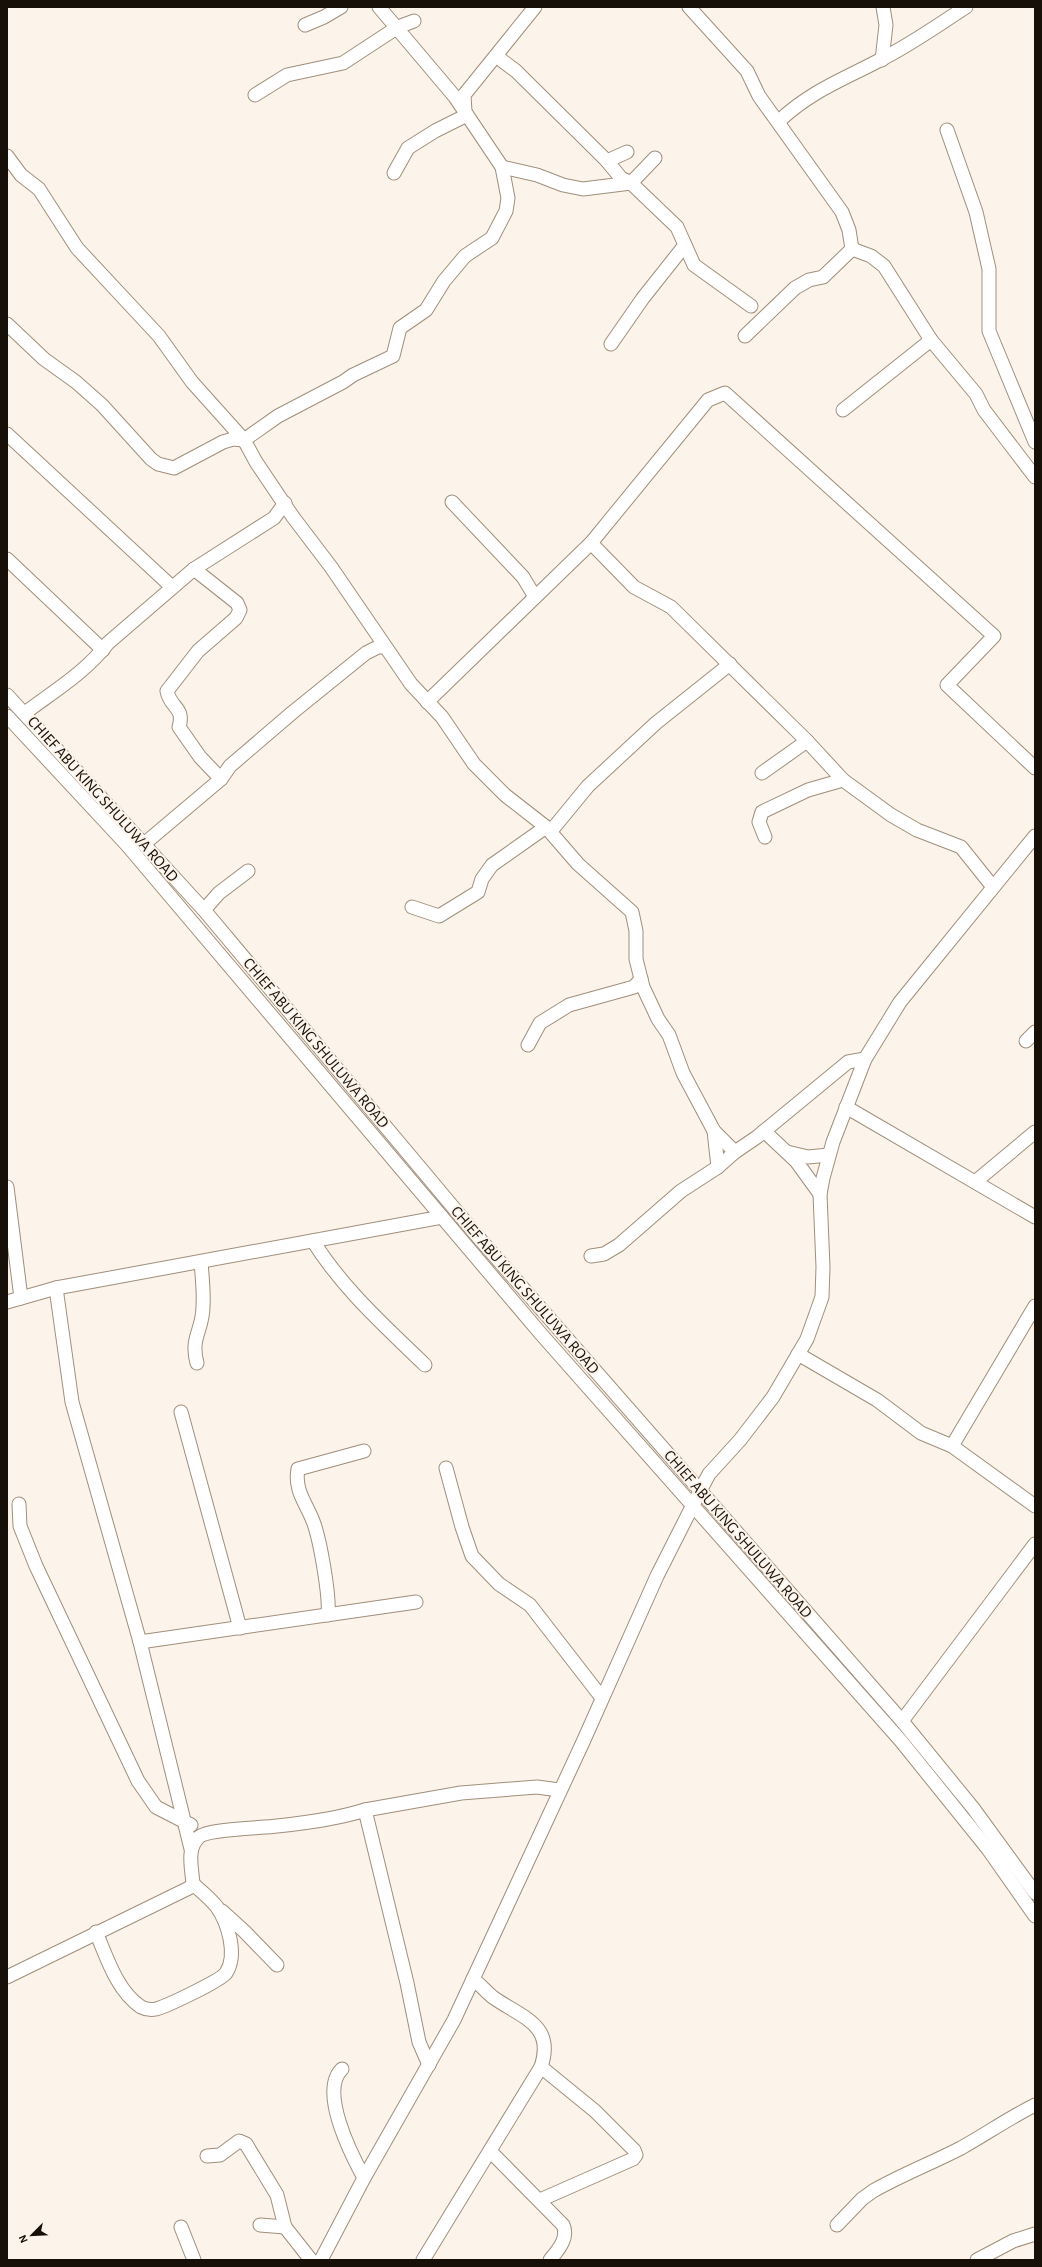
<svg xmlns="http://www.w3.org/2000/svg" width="1042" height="2267" viewBox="0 0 1042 2267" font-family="'Alegreya Sans',sans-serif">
  <rect width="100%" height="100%" fill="#fcf4eb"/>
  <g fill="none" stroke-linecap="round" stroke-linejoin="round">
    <g stroke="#a08e7a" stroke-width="15">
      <g id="minor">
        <path d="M689,7L747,71L759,96L842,212L849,230L852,249L871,256L884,266L931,340L976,394L984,410L1035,477"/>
        <path d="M305,25L324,17L341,7"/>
        <path d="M496,56L516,71L607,161L627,152"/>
        <path d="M882,60L886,25L883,7"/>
        <path d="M255,95L287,75L343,63L398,27L414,21"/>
        <path d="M465,112L464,95L535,7"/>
        <path d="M779,121C811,91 842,80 880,60C910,45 938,25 966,7"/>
        <path d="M947,130L976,212L989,269V331L1035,442"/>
        <path d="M7,156L21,175L39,189L77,248L159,336L192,382L244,440L256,462L293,517L331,567L411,684L442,717L474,764L505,795L546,827L578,864L632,912L636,931V959L643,987L658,1019L669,1035L683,1073L714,1131L735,1152"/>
        <path d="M607,161L621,178L631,183L677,227L694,265L751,306"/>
        <path d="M502,167L537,175L563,185L583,189L631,183L655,158"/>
        <path d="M394,173L408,148L435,131L467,115"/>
        <path d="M7,324L44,359L76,382L102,405L151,459L158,464L174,468L223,442L233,439L244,440L278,416L343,382L353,375L393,356L400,328L426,310L444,281L465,256L492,238L506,211L508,198L502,167L455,97L379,7"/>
        <path d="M745,336L795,288L809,280L823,277L852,249"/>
        <path d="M611,344L643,298L685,245"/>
        <path d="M843,410L931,340"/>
        <path d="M7,434L172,587"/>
        <path d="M452,502L523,577L535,597"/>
        <path d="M591,543L634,587L671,607L807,741L843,780L891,815L917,830L961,847L993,887"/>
        <path d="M7,559L103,650"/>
        <path d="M194,569L237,603L240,610L236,618L198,651L167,691C170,708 185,707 179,727L200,757L221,779"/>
        <path d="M7,695L204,910L479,1238L902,1721L973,1808L1035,1893"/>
        <path d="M427,702L591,543L708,400L725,393L994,636L947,685L1035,768"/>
        <path d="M25,713C54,691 86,672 108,643L194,569L274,518L285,503"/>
        <path d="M7,716L127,845L541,1334L901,1741L988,1849L1035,1916"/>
        <path d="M762,773L807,741"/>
        <path d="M551,831L588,786L656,723L730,664"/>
        <path d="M765,837L759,822L762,812L808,790L843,780"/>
        <path d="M144,844L221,779L230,766L293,712L366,653L378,647H385"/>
        <path d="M412,907L439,916L478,892L482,879L492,865L546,827"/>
        <path d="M204,910L219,893L248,871"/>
        <path d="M1026,1041L1035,1032"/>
        <path d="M528,1045L540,1023L569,1005L634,987L641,979"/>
        <path d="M846,1107L1035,1217"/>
        <path d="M714,1131L718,1167"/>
        <path d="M764,1131L796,1161L820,1194"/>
        <path d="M787,1152L808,1157L829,1155"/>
        <path d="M975,1182L1035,1132"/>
        <path d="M7,1187L21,1298"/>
        <path d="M313,1241C343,1289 385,1326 425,1365"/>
        <path d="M591,1256L604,1254L619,1245L681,1191L718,1167L735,1152L757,1137L848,1062L865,1059"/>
        <path d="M56,1288L72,1402L140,1642L191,1849"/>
        <path d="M7,1302L56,1288L442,1217"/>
        <path d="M798,1354L877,1400L921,1433L952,1446L1035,1506"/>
        <path d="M197,1363C190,1337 203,1331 203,1306C204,1291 202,1276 201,1262"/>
        <path d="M181,1412L240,1628"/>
        <path d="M952,1446L1035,1306"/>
        <path d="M446,1468L462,1527L472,1556L499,1584L530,1605L602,1698"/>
        <path d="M19,1504L20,1526L36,1566L138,1781L156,1807L191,1825"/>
        <path d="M328,1615C330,1596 320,1539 313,1521C306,1503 294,1490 298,1469L364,1451"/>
        <path d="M140,1642L416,1602"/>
        <path d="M902,1721L1035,1544"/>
        <path d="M365,1810L461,1793L537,1787L559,1790"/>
        <path d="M222,1911L244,1931L277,1965"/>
        <path d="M96,1932C107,1958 117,1991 141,2007C145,2009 151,2010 156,2009C167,2006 220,1981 226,1973C238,1955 228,1923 217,1907C210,1898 201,1891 193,1884"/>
        <path d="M7,1977L189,1888L193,1884C192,1869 186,1848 199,1837C207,1829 262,1828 277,1826C306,1823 337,1819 365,1810L407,1983L419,2042L429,2065"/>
        <path d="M342,2069C319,2091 351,2154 364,2178"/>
        <path d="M490,2151L563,2225C569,2238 558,2250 550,2260"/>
        <path d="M207,2156L220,2155L239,2141L246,2144L277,2195L285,2227L311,2260"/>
        <path d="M540,2200L633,2159L636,2155L634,2150L595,2111L541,2067"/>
        <path d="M260,2225L285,2227"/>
        <path d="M837,2225L862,2199L873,2191C901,2175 932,2163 961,2148C986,2134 1009,2118 1035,2105"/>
        <path d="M181,2227L194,2260"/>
        <path d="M321,2260L364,2178L454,2020L583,1742L657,1576L700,1491L709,1474L740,1440L773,1397L807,1339L822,1297L823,1267L820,1194L823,1178L833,1142L865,1059L900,1002L1035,836"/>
        <path d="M423,2260L541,2067C555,2025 523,2018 494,1998C487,1993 481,1985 473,1979"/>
        <path d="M977,2260L1013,2241L1035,2234"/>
      </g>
    </g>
    <use href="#minor" stroke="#fff" stroke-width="13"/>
  </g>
  <g text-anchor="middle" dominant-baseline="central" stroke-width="4" stroke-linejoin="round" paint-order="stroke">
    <g font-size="16" fill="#171009" stroke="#fcf4eb">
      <text transform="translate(103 799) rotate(48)">CHIEF ABU KING SHULUWA ROAD</text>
      <text transform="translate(316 1043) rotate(50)">CHIEF ABU KING SHULUWA ROAD</text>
      <text transform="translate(525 1290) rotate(49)">CHIEF ABU KING SHULUWA ROAD</text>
      <text transform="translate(738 1534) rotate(49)">CHIEF ABU KING SHULUWA ROAD</text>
    </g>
  </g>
  <rect width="1042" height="2267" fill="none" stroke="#171009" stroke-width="16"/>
  <g transform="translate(32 2235) rotate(246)" stroke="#fcf4eb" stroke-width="3" paint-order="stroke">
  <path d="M0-3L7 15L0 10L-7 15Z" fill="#171009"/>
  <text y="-6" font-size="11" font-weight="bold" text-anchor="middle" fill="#171009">N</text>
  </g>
</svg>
